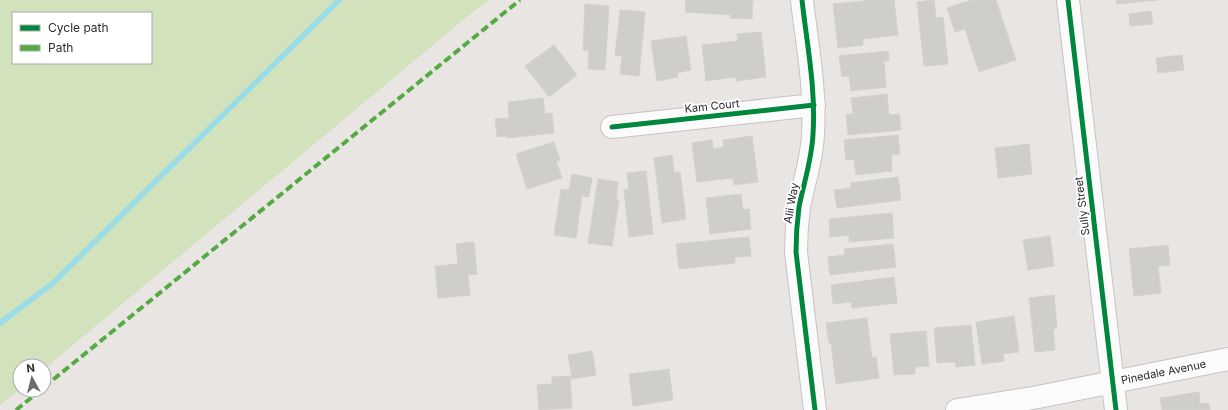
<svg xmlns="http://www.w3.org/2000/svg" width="1228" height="410" viewBox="0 0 1228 410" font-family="Inter,sans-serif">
  <rect width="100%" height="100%" fill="#e9e5e2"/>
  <path fill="#d1e2bd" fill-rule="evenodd" d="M0,0H490L474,11L44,369V366H20V389L0,405ZM13,13H151V63H13Z"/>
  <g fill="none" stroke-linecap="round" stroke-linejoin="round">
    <path stroke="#9adde6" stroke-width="5.5" d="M0,323L53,283L339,0"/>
  </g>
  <g fill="#d0cecb" stroke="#d4d1ce">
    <path d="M686,0H753L752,19L730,18L731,15L685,12Z"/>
    <path d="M872,0H894L898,35L863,39V45L838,48L833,4Z"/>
    <path d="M934,0L936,18L943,17L948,64L924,66L917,2Z"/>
    <path d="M972,0H996L1016,60L979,72L965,29L955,32L947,8Z"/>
    <path d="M1116,0H1158L1117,4Z"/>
    <path d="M585,4L609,6L605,70L588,69L589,51L583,50Z"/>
    <path d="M620,10L645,12L639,76L620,74L622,56H615Z"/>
    <path d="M1151,11L1153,24L1130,26L1129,14Z"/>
    <path d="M761,32L766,77L736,81V77L706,81L702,45L738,41L737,34Z"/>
    <path d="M686,36L691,70L677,73L678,77L657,81L651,41Z"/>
    <path d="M554,45L577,75L549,97L525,66Z"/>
    <path d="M888,51L889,61H884L886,87L851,91L849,76L842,77L839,56Z"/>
    <path d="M1182,55L1184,70L1158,73L1156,58Z"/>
    <path d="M887,94L889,115L899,114L901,130L848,135L846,114H853L851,98Z"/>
    <path d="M543,98L545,114L552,113L554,133L507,138V136L497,137L495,119L509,118L508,102Z"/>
    <path d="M898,135L900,154L891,155L892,171L856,175L854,159L846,160L844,140Z"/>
    <path d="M752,136L758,182L734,185L733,178L697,182L692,143L712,140L713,149L724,147L723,140Z"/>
    <path d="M554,142L560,160L556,161L562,178L527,189L516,154Z"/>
    <path d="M1029,144L1032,174L998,178L995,148Z"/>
    <path d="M672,155L674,173L680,172L686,219L662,223L654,158Z"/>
    <path d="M646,171L653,234L629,237L624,190L629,189L627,173Z"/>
    <path d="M572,174L592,178L589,197L582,196L576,238L554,235L561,189L569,190Z"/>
    <path d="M898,177L901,200L837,208L834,190L851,188L850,183Z"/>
    <path d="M598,179L618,182L616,199L619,200L612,246L588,243Z"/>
    <path d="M741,194L743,210L749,209L751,229L710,234L706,198Z"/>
    <path d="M892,213L894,238L849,242V235L830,237L829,219Z"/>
    <path d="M1050,236L1054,266L1028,270L1023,240Z"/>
    <path d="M749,237L751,256L735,257V263L679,269L676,244Z"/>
    <path d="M474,242L477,274L468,275L470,295L438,298L435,266L458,264L456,244Z"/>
    <path d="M893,244L896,267L830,275L828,257L845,255L844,249Z"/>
    <path d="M1168,245L1170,265L1158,266L1161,293L1134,296L1129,249Z"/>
    <path d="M894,277L897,303L852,308L851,302L833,304L831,285Z"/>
    <path d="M1054,295L1057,328L1053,329L1055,350L1035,352L1029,298Z"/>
    <path d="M1014,316L1019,352L1003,354L1004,361L982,364L976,322Z"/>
    <path d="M867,318L872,358L876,357L879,378L836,384L831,343H829L826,323Z"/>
    <path d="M971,325L975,365L956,367L955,362L937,363L934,328Z"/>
    <path d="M926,331L929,366L915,367V374L894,375L890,334Z"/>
    <path d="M592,351L596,375L572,379L568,355Z"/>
    <path d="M669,369L673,400L633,406L629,374Z"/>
    <path d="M570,376L572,408L539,410L537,385L552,384V377Z"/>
    <path d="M1199,392L1200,404L1209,403L1210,410H1162L1160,398Z"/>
  </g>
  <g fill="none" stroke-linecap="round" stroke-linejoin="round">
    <g stroke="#c5c4c4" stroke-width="24">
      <g id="minor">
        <path d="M802,0C807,45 816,89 813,134C812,159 804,182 799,207C797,222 796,237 796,252L815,410"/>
        <path d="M1068,0L1116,410"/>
        <path d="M612,127L814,105"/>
        <path id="s1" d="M957,410L1033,398L1228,359"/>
      </g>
    </g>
    <use href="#minor" stroke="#fcfbfb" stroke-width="22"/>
    <g stroke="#54ab44" stroke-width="4" stroke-dasharray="8 4" stroke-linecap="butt">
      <path d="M44,387L520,0"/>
      <path d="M16,410L41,390"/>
    </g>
    <g stroke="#fff" stroke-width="8">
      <g id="cycleway">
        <path d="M802,0C807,45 816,89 813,134C812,159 804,182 799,207C797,222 796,237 796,252L815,410"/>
        <path d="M1068,0L1116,410"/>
        <path d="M612,127L814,105"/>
      </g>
    </g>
    <use href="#cycleway" stroke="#00873e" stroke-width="5"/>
  </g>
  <g text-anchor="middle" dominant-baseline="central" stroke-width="3.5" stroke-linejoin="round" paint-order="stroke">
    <g font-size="11" fill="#2b2b2b" stroke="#fff">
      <text transform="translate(712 106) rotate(-6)">Kam Court</text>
      <text transform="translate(791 203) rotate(-80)">Alii Way</text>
      <text transform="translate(1082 206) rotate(-97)">Sully Street</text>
      <text stroke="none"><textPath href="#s1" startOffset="210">Pinedale Avenue</textPath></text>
    </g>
  </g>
  <rect x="12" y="12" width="140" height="52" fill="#ffffff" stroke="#aaaaaa"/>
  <rect x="20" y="25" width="20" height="6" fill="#00873e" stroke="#aaaaaa"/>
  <text x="48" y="32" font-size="12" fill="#2b2b2b">Cycle path</text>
  <rect x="20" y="45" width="20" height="6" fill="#54ab44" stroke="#aaaaaa"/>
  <text x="48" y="52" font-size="12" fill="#2b2b2b">Path</text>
  <g transform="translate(32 378) rotate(353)"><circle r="19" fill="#ffffff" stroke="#aaaaaa"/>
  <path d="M0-3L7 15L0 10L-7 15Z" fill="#6e6c6b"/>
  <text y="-6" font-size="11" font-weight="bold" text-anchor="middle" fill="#2b2b2b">N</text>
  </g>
</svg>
